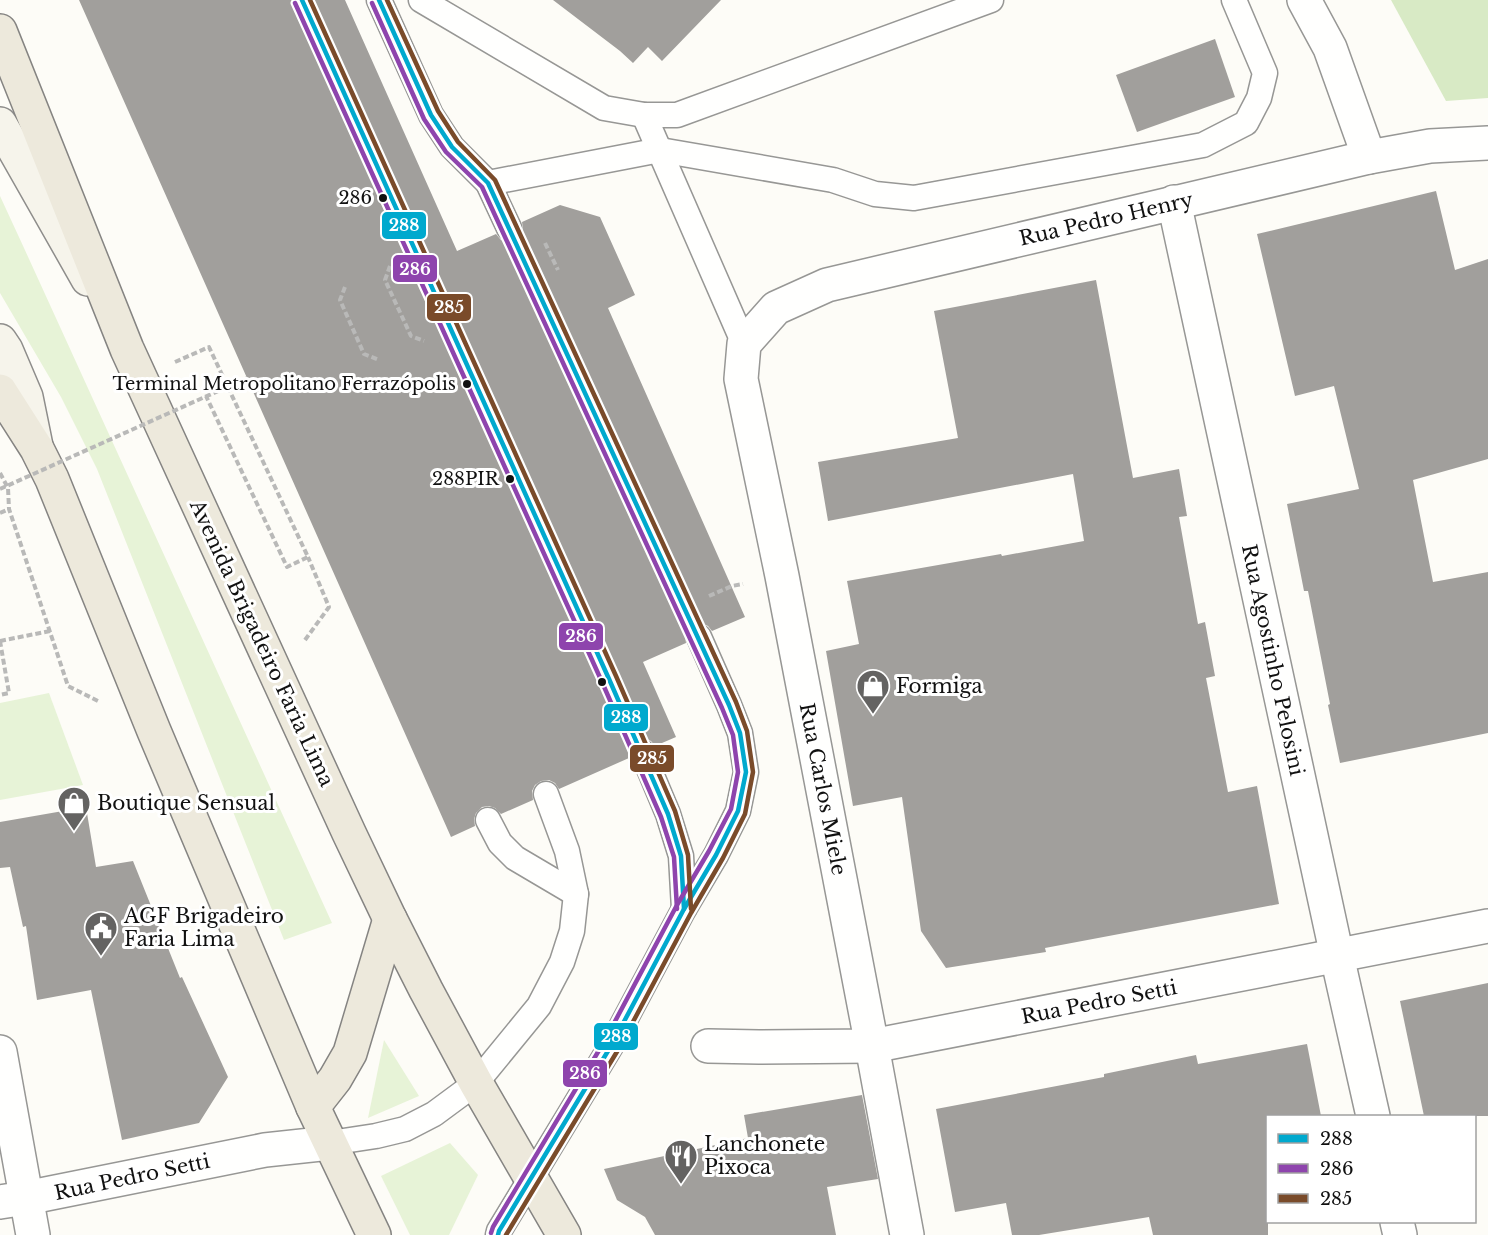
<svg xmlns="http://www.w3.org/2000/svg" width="1488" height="1235" viewBox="0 0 1488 1235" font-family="'Libre Baskerville',serif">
  <rect width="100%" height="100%" fill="#fdfcf7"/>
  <g fill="#e7f3d7">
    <path d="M0,196L24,248L332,923L284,940L97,469L61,397L0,293Z"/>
    <path d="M49,693L83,785L0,800V703Z"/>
    <path d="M384,1040L419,1096L368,1118Z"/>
    <path d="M450,1143L478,1175L449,1235H410L381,1176Z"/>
  </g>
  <path fill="#d8eac5" d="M1391,0H1488V98L1446,101Z"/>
  <g fill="#a19f9c">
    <path d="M79,0H345L457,251L496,234L501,240L508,242L514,241L521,236L523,229L522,222L560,205L600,217L635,295L608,308L745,617L712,631L708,626L701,623L693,624L688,628L685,635L686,643L643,662L676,737L655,746L651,741L644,738L636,739L630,744L628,750L629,758L559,789L555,783L549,780L541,781L535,785L532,791L533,800L501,814L495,808L489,806L482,807L476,813L474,819L475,826L451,837Z"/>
    <path d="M553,0H721L662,61L648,47L633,63L620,51Z"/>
    <path d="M1215,39L1235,97L1137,132L1116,75Z"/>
    <path d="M1436,191L1455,270L1488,259V459L1413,480L1433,582L1488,572V733L1340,763L1328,705L1330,704L1308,591H1304L1287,504L1359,489L1334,386L1295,396L1257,234Z"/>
    <path d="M1096,280L1133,478L1179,469L1187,516L1179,517L1198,624L1205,622L1215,676L1206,678L1228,792L1257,786L1279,904L1045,948L1046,952L946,968L921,931L902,797L853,806L826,651L859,644L847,581L1001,554L1002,556L1084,541L1073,474L828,521L818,462L958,438L934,311Z"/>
    <path d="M86,807L96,867L133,861L180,978L182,977L228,1077L199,1123L122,1140L91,990L37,1000L26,926L23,927L10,867L0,868V822Z"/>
    <path d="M1488,983V1116H1424L1400,1001Z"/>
    <path d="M1307,1044L1321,1116H1268V1235H1153L1149,1217L1039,1235H1012L1006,1203L955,1212L936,1109L1104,1077V1074L1196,1055L1198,1064Z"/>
    <path d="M862,1095L878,1179L827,1187L836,1235H655L645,1217L617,1200L604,1169L748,1138L744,1115Z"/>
  </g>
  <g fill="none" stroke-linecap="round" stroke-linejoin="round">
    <g stroke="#979795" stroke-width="27">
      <g id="lane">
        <path d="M379,0L431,115L452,147L488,183L509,228"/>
        <path d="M421,0L604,108L644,115H677L991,0"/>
        <path d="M644,115L744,344"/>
        <path d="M488,183L660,150L833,180L875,194L914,198L1203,145L1246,123L1259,98L1265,73L1234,0"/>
        <path d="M642,752L668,814L681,856L684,909"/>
        <path d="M488,820L500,843L515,858L576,894"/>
        <path d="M330,1143L376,1136L405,1129L434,1114L476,1083L539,1006L562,962L572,931L576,894L567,851L546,794"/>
        <path d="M498,1235L499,1231L611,1046L684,909L716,855L738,811L746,772L740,733L729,705L699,637"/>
      </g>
    </g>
    <g stroke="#979795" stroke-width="36">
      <g id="street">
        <path d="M1304,0L1330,48L1369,157"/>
        <path d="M1174,202L1337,956L1373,1116"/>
        <path d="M708,1046L759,1047L872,1046L1488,926"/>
        <path d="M0,1052L33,1235"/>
        <path d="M0,1202L26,1198L265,1150L330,1143"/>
        <path d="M1397,1222L1400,1235"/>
        <path d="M907,1235L872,1046L782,576L741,379L744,344L776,308L827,285L1369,157L1430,146L1488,143"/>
      </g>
    </g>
    <g stroke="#8e8d8b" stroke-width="36">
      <g id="secondary">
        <path d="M0,124L88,279"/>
        <path d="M0,341L6,350L26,397L36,446"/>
      </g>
    </g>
    <g stroke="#858482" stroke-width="36">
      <g id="primary">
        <path d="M0,31L127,349L349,833L390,919L426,990L476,1083L564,1235"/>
        <path d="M0,391L37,449L52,479L154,731L313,1107L374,1235"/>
        <path d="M313,1107L335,1079L350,1053L390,919"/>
      </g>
    </g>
    <g stroke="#b9b9b8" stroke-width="4" stroke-dasharray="6 3" stroke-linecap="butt">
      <path d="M545,243L558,270"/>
      <path d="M390,266L385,280L411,336L424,341"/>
      <path d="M345,287L340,300L364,354L379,360"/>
      <path d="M175,362L209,347L308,557L287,567L206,396"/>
      <path d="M0,473L8,488L9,509L68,686L100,702"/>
      <path d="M0,513L9,509"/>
      <path d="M709,596L732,586L743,584"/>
      <path d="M305,640L329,607L308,557"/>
      <path d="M0,641L9,693L0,695"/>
      <path d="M0,641L50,631"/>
    </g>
    <use href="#lane" stroke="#fffffe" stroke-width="24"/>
    <use href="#street" stroke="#fffffe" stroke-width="33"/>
    <use href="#secondary" stroke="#f6f4eb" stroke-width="33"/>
    <use href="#primary" stroke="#ede9dc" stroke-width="33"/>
    <path stroke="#b9b9b8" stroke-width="4" stroke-dasharray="6 3" stroke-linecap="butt" d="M0,489L247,378"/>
    <g stroke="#fff" stroke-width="9">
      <g id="bus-1">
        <path d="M302,0L609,679L668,814L681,856L684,909"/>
        <path d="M379,0L431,115L452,147L488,183L729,705L740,733L746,772L738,811L716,855L684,909L611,1046L499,1231L498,1235"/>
      </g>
    </g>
    <g stroke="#fff" stroke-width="9">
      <g id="bus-2">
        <path d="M295,3L602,682L661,817L674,857L677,909"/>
        <path d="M372,3L424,119L446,152L482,187L722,708L733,735L738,772L731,809L709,851L677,905L604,1042L493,1227L491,1233"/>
      </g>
    </g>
    <g stroke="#fff" stroke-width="9">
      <g id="bus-3">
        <path d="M310,0L616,676L675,811L688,855L691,909"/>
        <path d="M387,0L438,111L458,142L495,180L736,702L747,731L753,772L745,814L723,858L691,913L618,1050L506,1235"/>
      </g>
    </g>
    <use href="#bus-1" stroke="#00a9ce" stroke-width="4.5"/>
    <use href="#bus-2" stroke="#8e44ad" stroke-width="4.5"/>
    <use href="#bus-3" stroke="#7a4b2a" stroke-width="4.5"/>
  </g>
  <defs>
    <g id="shop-pin" transform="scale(1.725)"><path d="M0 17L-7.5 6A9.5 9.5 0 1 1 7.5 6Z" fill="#646362" stroke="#fff"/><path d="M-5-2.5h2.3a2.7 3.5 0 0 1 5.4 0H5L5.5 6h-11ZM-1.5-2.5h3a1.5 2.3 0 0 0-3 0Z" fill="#fff"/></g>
    <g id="civic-pin" transform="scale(1.725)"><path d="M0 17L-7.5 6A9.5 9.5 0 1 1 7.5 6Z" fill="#646362" stroke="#fff"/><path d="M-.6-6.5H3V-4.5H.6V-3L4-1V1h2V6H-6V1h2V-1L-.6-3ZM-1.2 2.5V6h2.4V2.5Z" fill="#fff"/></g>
    <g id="restaurant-pin" transform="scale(1.725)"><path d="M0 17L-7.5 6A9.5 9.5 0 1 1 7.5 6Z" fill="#646362" stroke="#fff"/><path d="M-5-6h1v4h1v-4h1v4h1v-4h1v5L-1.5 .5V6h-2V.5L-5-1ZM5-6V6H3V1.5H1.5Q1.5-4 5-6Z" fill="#fff"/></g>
  </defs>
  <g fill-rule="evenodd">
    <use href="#shop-pin" x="873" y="686"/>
    <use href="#shop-pin" x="74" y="803"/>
    <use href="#civic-pin" x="101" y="928"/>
    <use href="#restaurant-pin" x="681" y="1156"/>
  </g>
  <g fill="#111" stroke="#fff" stroke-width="2">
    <circle cx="383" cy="198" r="5"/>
    <circle cx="467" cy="384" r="5"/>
    <circle cx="510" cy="479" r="5"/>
    <circle cx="602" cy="682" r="5"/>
  </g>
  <g text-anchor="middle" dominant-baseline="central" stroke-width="6" stroke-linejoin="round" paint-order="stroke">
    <g font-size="18" fill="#111" stroke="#fff" text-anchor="end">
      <text x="372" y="198">286</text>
      <text x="456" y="384">Terminal Metropolitano Ferrazópolis</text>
      <text x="499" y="479">288PIR</text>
    </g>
    <g font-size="20" fill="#111" stroke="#fff">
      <text transform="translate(1106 219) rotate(-13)">Rua Pedro Henry</text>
      <text transform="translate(262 643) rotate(65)">Avenida Brigadeiro Faria Lima</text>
      <text transform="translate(1273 660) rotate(78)">Rua Agostinho Pelosini</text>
      <text transform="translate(823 789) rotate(79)">Rua Carlos Miele</text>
      <text transform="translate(1099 1002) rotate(-11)">Rua Pedro Setti</text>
      <text transform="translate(132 1177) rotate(-12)">Rua Pedro Setti</text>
    </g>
    <g font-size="20" fill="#111" stroke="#fff" text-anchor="start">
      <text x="896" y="686">Formiga</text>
      <text x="97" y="803">Boutique Sensual</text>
      <text x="124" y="916">AGF Brigadeiro<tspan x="124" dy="23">Faria Lima</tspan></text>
      <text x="704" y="1144">Lanchonete<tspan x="704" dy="23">Pixoca</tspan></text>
    </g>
  </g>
  <g stroke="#fff" stroke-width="2">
    <rect x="381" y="211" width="46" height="29" rx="6" fill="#00a9ce"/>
    <rect x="392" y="254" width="46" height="29" rx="6" fill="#8e44ad"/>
    <rect x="426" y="293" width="46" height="29" rx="6" fill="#7a4b2a"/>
    <rect x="558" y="622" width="46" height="29" rx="6" fill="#8e44ad"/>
    <rect x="603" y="703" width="46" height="29" rx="6" fill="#00a9ce"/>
    <rect x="629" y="744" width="46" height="29" rx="6" fill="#7a4b2a"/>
    <rect x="593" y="1022" width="46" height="29" rx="6" fill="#00a9ce"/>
    <rect x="562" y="1059" width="46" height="29" rx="6" fill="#8e44ad"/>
  </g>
  <g font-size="16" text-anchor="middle" font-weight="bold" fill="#fff">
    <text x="404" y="231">288</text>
    <text x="415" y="275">286</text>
    <text x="449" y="313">285</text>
    <text x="581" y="642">286</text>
    <text x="626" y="723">288</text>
    <text x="652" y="764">285</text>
    <text x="616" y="1042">288</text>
    <text x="585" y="1079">286</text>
  </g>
  <rect x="1266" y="1115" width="210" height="108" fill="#ffffff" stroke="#a0a0a0" stroke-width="1.5"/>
  <rect x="1278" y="1134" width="30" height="9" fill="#00a9ce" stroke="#a0a0a0" stroke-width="1.5"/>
  <text x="1320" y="1145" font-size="18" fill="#111111">288</text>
  <rect x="1278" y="1164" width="30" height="9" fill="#8e44ad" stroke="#a0a0a0" stroke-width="1.5"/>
  <text x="1320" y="1175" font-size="18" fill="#111111">286</text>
  <rect x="1278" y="1194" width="30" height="9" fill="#7a4b2a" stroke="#a0a0a0" stroke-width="1.5"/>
  <text x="1320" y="1205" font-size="18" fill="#111111">285</text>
</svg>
